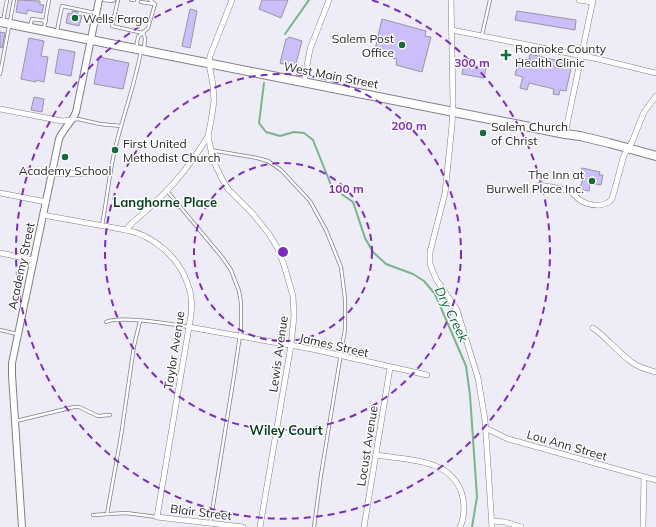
<svg xmlns="http://www.w3.org/2000/svg" width="656" height="527" viewBox="0 0 656 527" font-family="Mulish,sans-serif">
  <rect width="100%" height="100%" fill="#eeecf6"/>
  <g fill="none" stroke-linecap="round" stroke-linejoin="round">
    <g stroke="#79b48a" stroke-width="2">
      <path d="M285,34L309,0"/>
      <path d="M264,83L259,123L266,132L280,136L294,132L304,133L313,140L331,185L340,193L353,202L365,238L373,252L386,264L413,274L424,281L435,294L466,366L470,395L477,497L472,527"/>
    </g>
  </g>
  <g fill="#ccbdfb" stroke="#98969f">
    <path d="M18,0L40,1V5H44L42,13L27,10V14L16,12Z"/>
    <path d="M262,0H288L281,18L259,9Z"/>
    <path d="M190,9L197,11L190,48L182,46Z"/>
    <path d="M72,11L78,12L77,15L82,16L79,26L66,23L68,13L72,14Z"/>
    <path d="M517,11L576,20L575,30L515,20Z"/>
    <path d="M382,19L426,31L425,36L431,37L422,72L396,65L397,59L374,54Z"/>
    <path d="M0,32L5,33L2,48L0,47Z"/>
    <path d="M289,37L302,41L295,67L280,63L286,39H288Z"/>
    <path d="M29,38L44,41L41,56L48,57L44,82L36,80V82L21,79Z"/>
    <path d="M59,49L75,52L71,76L55,73Z"/>
    <path d="M530,54L572,64L566,91L560,90L559,95L553,94L554,89L529,83L527,90L520,88L523,77L515,75L519,58L529,60Z"/>
    <path d="M99,57L129,63L123,89L94,84Z"/>
    <path d="M464,63L486,68L484,78L462,74Z"/>
    <path d="M34,97L44,99L42,112L31,110Z"/>
    <path d="M582,168L600,172L599,175H603L601,185L590,183L589,191L580,189L583,178L580,176Z"/>
  </g>
  <g fill="none" stroke-linecap="round" stroke-linejoin="round">
    <g stroke="#807f88" stroke-width="4">
      <g id="service">
        <path d="M104,0L112,1L114,0"/>
        <path d="M118,0L112,26L143,33"/>
        <path d="M131,0H134"/>
        <path d="M141,2L154,4"/>
        <path d="M3,21L7,0"/>
        <path d="M30,27L32,19L46,21"/>
        <path d="M44,28L49,0"/>
        <path d="M57,31L62,6L95,13"/>
        <path d="M143,33L145,38L144,50"/>
        <path d="M482,35L490,0"/>
        <path d="M136,48L138,37L148,28L155,4L150,0"/>
        <path d="M0,74L14,0"/>
        <path d="M72,120L78,119L100,124L121,126"/>
        <path d="M210,150L257,158L268,161L281,170L310,201L326,230L341,267L345,299V329L321,475L314,527"/>
        <path d="M167,191L222,257L231,270L239,291L241,303V328L234,376L210,524"/>
        <path d="M102,225C107,200 109,174 115,149C123,116 135,84 141,51"/>
        <path d="M106,322C121,315 171,324 189,327"/>
        <path d="M0,330L17,334"/>
        <path d="M16,421L74,407H79L98,416L110,415"/>
        <path d="M107,514L121,436L134,346L140,321"/>
        <path d="M93,515L126,513L157,517"/>
      </g>
    </g>
    <g stroke="#807f88" stroke-width="6">
      <g id="minor">
        <path d="M232,0L210,56L209,64L213,85L214,101L211,121L208,136L213,160L222,179L228,189L253,214L269,234L278,249L284,265L293,296L294,316L291,345L260,527"/>
        <path d="M451,0L453,103L452,125L445,193L430,252V264L436,279L457,310L478,378L485,420L492,527"/>
        <path d="M579,0L593,2"/>
        <path d="M452,30L598,59L656,73"/>
        <path d="M304,83L310,49L329,0"/>
        <path d="M0,109L62,121L72,120"/>
        <path d="M565,134L593,0"/>
        <path d="M51,174L96,173"/>
        <path d="M540,185C550,187 561,188 571,192C575,194 576,198 580,200C589,206 605,208 612,199L624,155L632,142L644,112L656,96"/>
        <path d="M0,193L46,202"/>
        <path d="M43,215L126,230C153,235 180,258 188,285C192,295 192,305 191,315L157,517L243,527"/>
        <path d="M126,230L132,223C164,196 186,173 208,136"/>
        <path d="M0,253L34,260"/>
        <path d="M189,327L312,349L427,375"/>
        <path d="M593,328C608,338 619,354 633,363C640,368 648,370 656,372"/>
        <path d="M485,428L508,439L656,480"/>
        <path d="M376,455C407,460 451,458 462,494C465,506 465,516 460,527"/>
        <path d="M492,521L505,522L521,527"/>
        <path d="M364,527L390,368"/>
        <path d="M643,527L644,477"/>
      </g>
    </g>
    <g stroke="#807f88" stroke-width="8">
      <path id="tertiary" d="M22,527L12,375V363L59,139C63,129 72,122 76,112L99,0"/>
    </g>
    <g stroke="#807f88" stroke-width="10">
      <path id="primary" d="M0,22L565,134L580,136L609,143L656,156"/>
    </g>
    <use href="#service" stroke="#fff" stroke-width="2.5"/>
    <use href="#minor" stroke="#fff" stroke-width="5"/>
    <use href="#tertiary" stroke="#fff" stroke-width="6"/>
    <use href="#primary" stroke="#fff" stroke-width="8"/>
  </g>
  <g fill="none" stroke="#7b2cbf" stroke-width="2" stroke-dasharray="7 5">
    <circle cx="283" cy="252" r="89"/>
    <circle cx="283" cy="252" r="178"/>
    <path d="M372 0A267 267 0 1 1 194 0"/>
  </g>
  <g fill="#176939" stroke="#fff" stroke-width="1.5">
    <circle cx="75" cy="18" r="4"/>
    <circle cx="402" cy="45" r="4"/>
    <path d="M504 49h4v4h4v4h-4v4h-4v-4h-4v-4h4z"/>
    <circle cx="483" cy="133" r="4"/>
    <circle cx="115" cy="150" r="4"/>
    <circle cx="65" cy="157" r="4"/>
    <circle cx="592" cy="181" r="4"/>
  </g>
  <g text-anchor="middle" dominant-baseline="central" stroke-width="3" stroke-linejoin="round" paint-order="stroke">
    <g font-size="12" fill="#29292c" stroke="#fff" text-anchor="start">
      <text x="83" y="18">Wells Fargo</text>
      <text x="394" y="38" text-anchor="end">Salem Post<tspan x="394" dy="14">Office</tspan></text>
      <text x="515" y="48">Roanoke County<tspan x="515" dy="14">Health Clinic</tspan></text>
      <text x="491" y="126">Salem Church<tspan x="491" dy="14">of Christ</tspan></text>
      <text x="123" y="143">First United<tspan x="123" dy="14">Methodist Church</tspan></text>
      <text x="65" y="170" text-anchor="middle">Academy School</text>
      <text x="584" y="174" text-anchor="end">The Inn at<tspan x="584" dy="14">Burwell Place Inc.</tspan></text>
    </g>
    <g font-size="12" fill="#29292c" stroke="#fff">
      <text transform="translate(331 75) rotate(11)">West Main Street</text>
      <text transform="translate(21 266) rotate(-78)">Academy Street</text>
      <text transform="translate(334 345) rotate(13)">James Street</text>
      <text transform="translate(174 350) rotate(-81)">Taylor Avenue</text>
      <text transform="translate(278 354) rotate(-82)">Lewis Avenue</text>
      <text transform="translate(567 445) rotate(16)">Lou Ann Street</text>
      <text transform="translate(367 446) rotate(-81)">Locust Avenue</text>
      <text transform="translate(201 512) rotate(7)">Blair Street</text>
    </g>
    <g font-size="13" font-weight="bold" fill="#043e1e" stroke="#fff">
      <text x="165" y="202">Langhorne Place</text>
      <text x="286" y="430">Wiley Court</text>
    </g>
    <g font-size="13" font-style="italic" fill="#036834" stroke="#fff">
      <text transform="translate(452 314) rotate(64)">Dry Creek</text>
    </g>
  </g>
  <circle cx="283" cy="252" r="6" fill="#7b2cbf" stroke="#fff" stroke-width="2"/>
  <g font-size="12" text-anchor="middle" font-weight="bold" fill="#7b2cbf" stroke="#fff" stroke-width="3" stroke-linejoin="round" paint-order="stroke">
    <text x="472" y="67">300 m</text>
    <text x="409" y="130">200 m</text>
    <text x="346" y="193">100 m</text>
  </g>
</svg>
